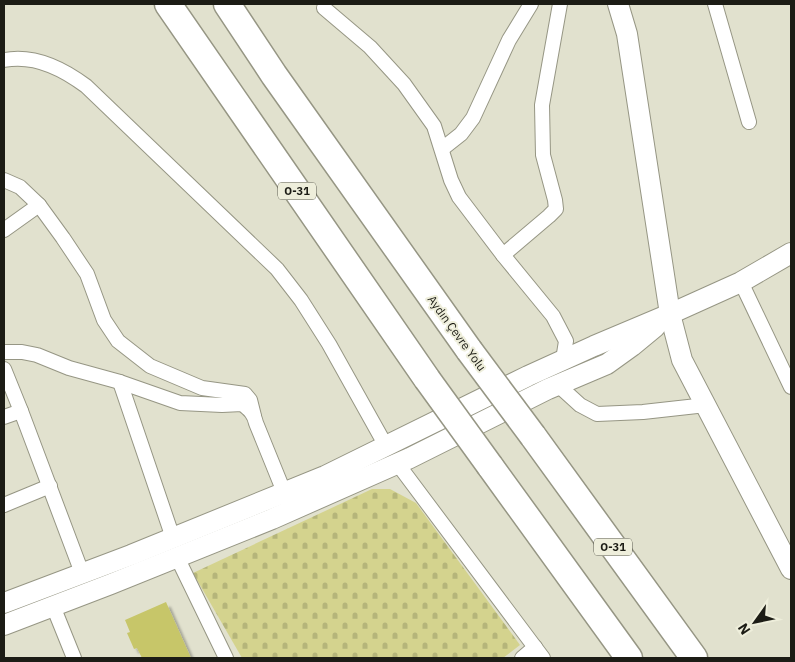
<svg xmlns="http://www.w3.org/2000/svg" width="795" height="662" viewBox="0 0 795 662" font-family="'IBM Plex Sans',sans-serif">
  <defs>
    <pattern id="cemetery-stones" width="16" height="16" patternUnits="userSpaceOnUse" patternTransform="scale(1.25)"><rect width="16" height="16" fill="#d4d38e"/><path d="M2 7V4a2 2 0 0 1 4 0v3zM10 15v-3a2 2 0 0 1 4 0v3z" fill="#b5b57a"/></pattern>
    <filter id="shadow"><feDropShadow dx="4.5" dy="4.5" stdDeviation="1" flood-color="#0004"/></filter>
  </defs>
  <rect width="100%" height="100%" fill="#e1e1ce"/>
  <path fill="url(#cemetery-stones)" d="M372,489H390L416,503L520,645L503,658H242L193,573Z"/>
  <path fill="#c7c669" filter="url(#shadow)" d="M166,602L191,658H142L137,648L134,649L127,633L130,632L125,620Z"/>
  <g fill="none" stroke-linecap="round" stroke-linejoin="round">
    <g stroke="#969684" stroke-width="16">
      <g id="street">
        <path d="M715,4L749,122"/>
        <path d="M324,8L370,47L404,84L434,126L451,180L459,197L503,255L553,316L566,341L563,360"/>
        <path d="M4,60C34,54 62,68 86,86L277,269L301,300L329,344L386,446"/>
        <path d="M442,149L461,134L473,118L509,40L531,4"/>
        <path d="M4,180L20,187L39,205L63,238L87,274L104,320L118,341L150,366L202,388L245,394L250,400L254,416"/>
        <path d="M4,230L39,205"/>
        <path d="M503,255L549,216L556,209L555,200L543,155L542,105L560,4"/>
        <path d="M741,282L791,387"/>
        <path d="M4,352H22L37,355L69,368L120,382L180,403L222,405L242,404C250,410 254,414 256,423L284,492"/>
        <path d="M4,369L21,411L82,573"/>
        <path d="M120,382L173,538"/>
        <path d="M558,385L580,405L597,414L643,412L706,405"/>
        <path d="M4,417L21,411"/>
        <path d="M397,463L543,658"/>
        <path d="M4,505L50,486"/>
        <path d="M177,557L226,658"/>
        <path d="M53,606L74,658"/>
        <path d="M522,658L535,647"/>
      </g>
    </g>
    <g stroke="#969684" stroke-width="22">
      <g id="secondary">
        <path d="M618,4L627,34L670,314L682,360L791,569"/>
        <path d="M4,603L131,555L325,476L528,376L594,346L670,314L741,282L791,253"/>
        <path d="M4,625L111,584L272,519L410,458L548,389L607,364L632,346L655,327"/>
      </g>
    </g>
    <g stroke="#969684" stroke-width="29">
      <g id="highway">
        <path d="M168,4L427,379"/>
        <path d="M227,4L274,75L469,350"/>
        <path d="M533,436L694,658"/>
        <path d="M490,466L629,658"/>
      </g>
    </g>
    <use href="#street" stroke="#fff" stroke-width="14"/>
    <use href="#secondary" stroke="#fff" stroke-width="20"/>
    <use href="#highway" stroke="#fff" stroke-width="26"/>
    <g stroke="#969684" stroke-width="29" stroke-linecap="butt">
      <g id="highway-bridge">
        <path d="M469,350L533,436"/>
        <path d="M427,379L490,466"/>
      </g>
    </g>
    <use href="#highway-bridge" stroke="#fff" stroke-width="26"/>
  </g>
  <g text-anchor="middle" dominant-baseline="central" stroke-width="4" stroke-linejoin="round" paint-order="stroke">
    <g fill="#eeeedb" stroke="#5b5b50" stroke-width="1">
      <rect x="278" y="182.5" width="38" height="17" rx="4"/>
      <rect x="594" y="538.5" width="38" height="17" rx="4"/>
    </g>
    <g font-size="11" font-weight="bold" fill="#1c1c15">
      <text x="297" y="191">O-31</text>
      <text x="613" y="547">O-31</text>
    </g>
    <g font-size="12" fill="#1c1c15" stroke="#eeeedb">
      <text transform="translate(457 333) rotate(54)">Aydın Çevre Yolu</text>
    </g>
  </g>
  <rect width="795" height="662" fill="none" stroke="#1c1c15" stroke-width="10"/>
  <g transform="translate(755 622) rotate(237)" stroke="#eeeedb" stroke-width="4" paint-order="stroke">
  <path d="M0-4L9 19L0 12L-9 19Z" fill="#1c1c15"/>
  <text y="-8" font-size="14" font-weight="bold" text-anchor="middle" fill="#1c1c15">N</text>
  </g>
</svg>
